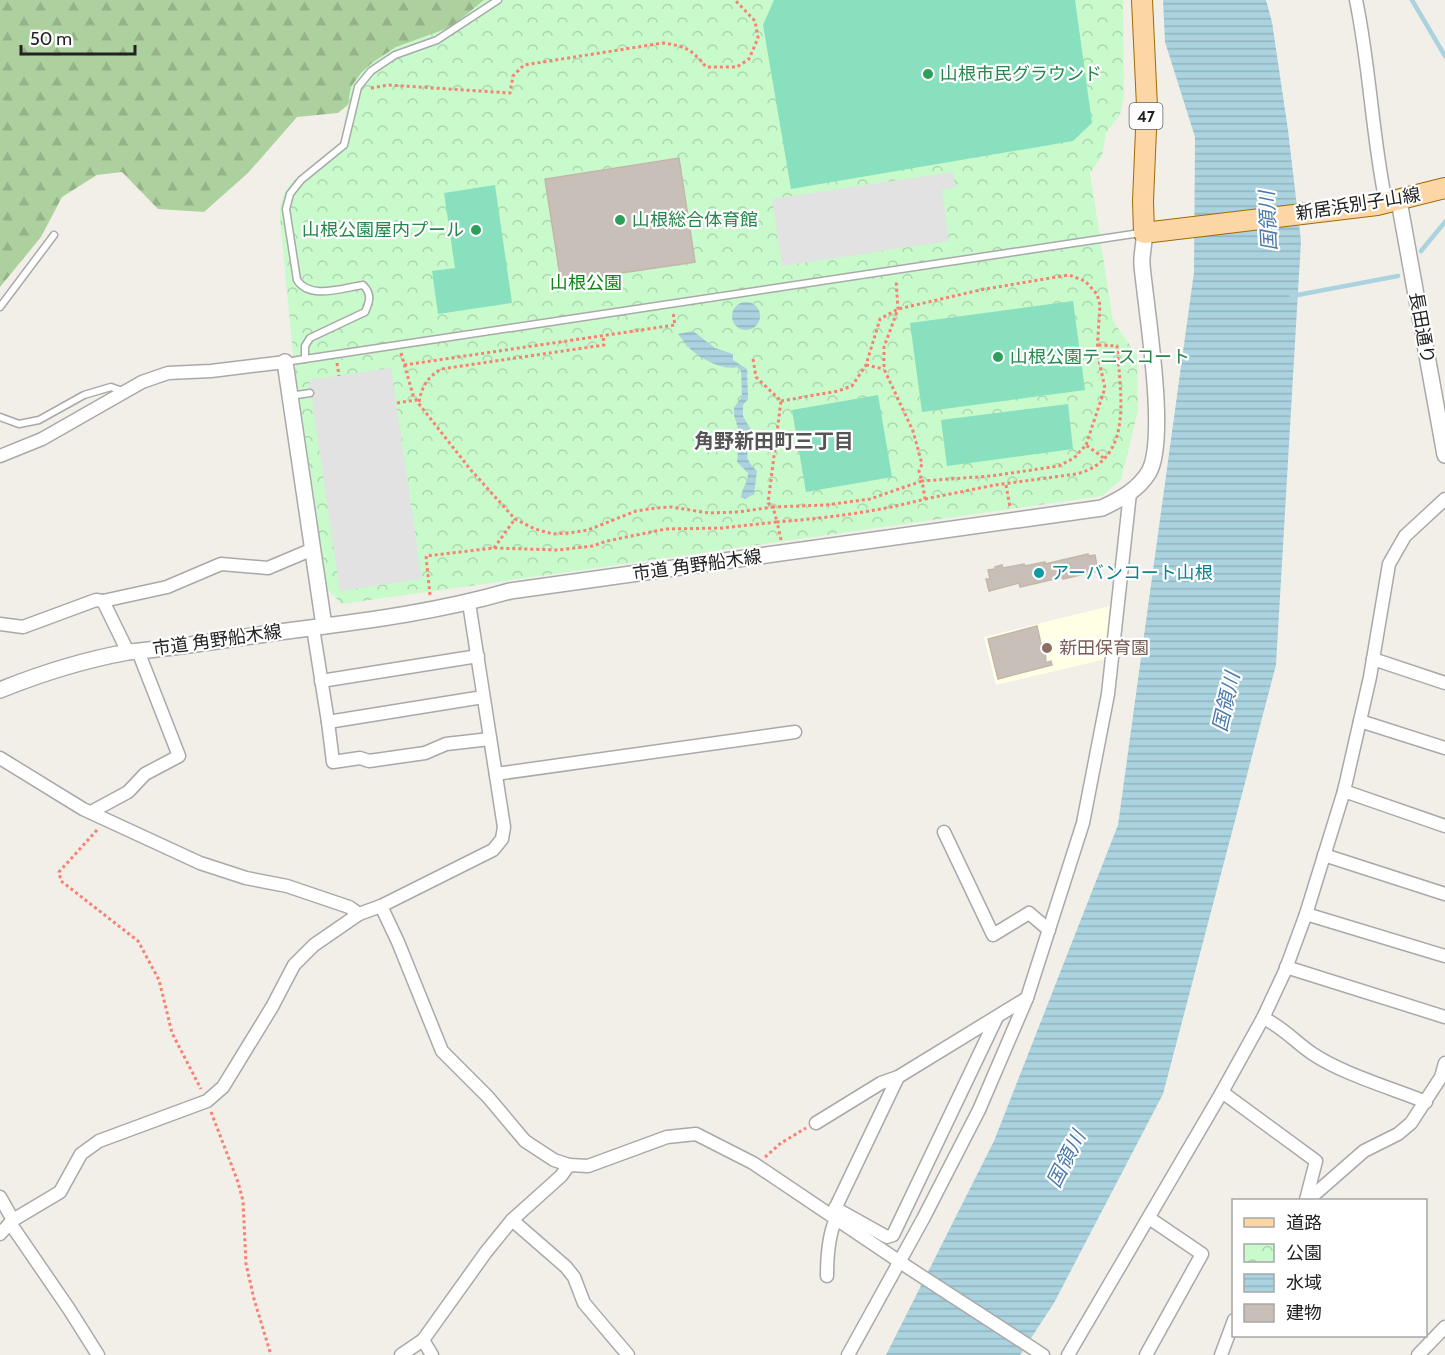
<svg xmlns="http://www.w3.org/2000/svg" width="1445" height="1355" viewBox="0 0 1445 1355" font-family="Cabin,'Noto Sans JP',sans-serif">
  <defs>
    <pattern id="forest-firs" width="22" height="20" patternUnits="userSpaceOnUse" patternTransform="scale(1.5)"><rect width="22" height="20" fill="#add19e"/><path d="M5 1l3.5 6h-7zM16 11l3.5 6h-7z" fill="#95b388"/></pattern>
    <pattern id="park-crowns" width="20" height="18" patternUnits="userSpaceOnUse" patternTransform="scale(1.5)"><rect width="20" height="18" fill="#c8facc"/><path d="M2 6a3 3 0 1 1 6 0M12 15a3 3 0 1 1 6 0" fill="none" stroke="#acd6af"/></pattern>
    <pattern id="water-rules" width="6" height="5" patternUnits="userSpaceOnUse" patternTransform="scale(1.5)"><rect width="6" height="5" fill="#aad3df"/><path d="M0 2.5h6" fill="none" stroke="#92b5bf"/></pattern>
  </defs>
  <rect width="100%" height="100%" fill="#f2efe9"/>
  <path fill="#ffffe5" d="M1110,606L1108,618L1113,620L1106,659L996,685L984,637Z"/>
  <path fill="url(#forest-firs)" d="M0,0H664L349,145L360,95L338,113L297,117L248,173L204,212L158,209L122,172L97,175L62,197L41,237L0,287Z"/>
  <path fill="url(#park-crowns)" d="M484,0H1123L1124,95L1120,115L1106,133L1102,156L1090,173L1113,321L1137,355L1138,411L1121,480L1102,496L342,604L327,589L293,354L280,220V206L284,193L292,182L316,164L341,142L351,87L361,73L373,62L396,47L451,27Z"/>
  <g fill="#88e0be">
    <path d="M774,0H1075L1092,123L1073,141L791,189L763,25Z"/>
    <path d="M495,185L512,303L438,314L432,271L455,268L444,193Z"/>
    <path d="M1073,301L1085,390L922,412L910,323Z"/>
    <path d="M878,395L892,477L806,492L792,410Z"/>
    <path d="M1068,404L1073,449L947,466L941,420Z"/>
  </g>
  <g fill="#e2e2e2">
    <path d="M953,172L955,187L942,190L949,241L782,266L772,199Z"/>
    <path d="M391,368L422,579L340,591L309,380Z"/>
  </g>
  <g fill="url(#water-rules)">
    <path d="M1163,0H1266L1272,22L1288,130L1301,241L1276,665L1163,1094L1054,1303L1020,1355H886L994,1141L1118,825L1194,272L1195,137L1165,42Z"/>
    <circle cx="746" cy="316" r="14"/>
    <path d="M693,331L715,348L733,354V360L747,369L748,399L743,405V416L753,433C748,451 741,456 757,471L754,494L745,499L741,497C742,488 748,483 748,473L737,462L740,435L734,415V408L742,396L741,371L737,367C725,371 704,360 695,353C688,348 683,340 678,334Z"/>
  </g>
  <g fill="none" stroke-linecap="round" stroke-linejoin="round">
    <g stroke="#aad3df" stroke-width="4.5">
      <path d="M1412,0L1445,56"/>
      <path d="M1421,251L1445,222"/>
      <path d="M1292,296L1398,276"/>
    </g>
  </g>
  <g fill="#c7bfb8" stroke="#c4b6ab" stroke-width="1.5">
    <path d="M679,158L695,262L561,282L545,179Z"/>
    <path d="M1088,554V556L1095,555L1098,571L1063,579V577L1020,587L1019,583L989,591L986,579H990L988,570L996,569L995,567L1002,565L1003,568L1024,564L1025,566L1045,562V564Z"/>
    <path d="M1037,626L1041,644L1045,647L1046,663L1051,661L1052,665L998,679L988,639Z"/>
  </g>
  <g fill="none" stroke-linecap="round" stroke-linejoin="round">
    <g stroke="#a9a9a9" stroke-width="9">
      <g id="service">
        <path d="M0,307L54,235"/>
        <path d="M305,359V346L310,338L365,312C370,301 372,294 363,285C342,288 310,300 297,280L286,209L290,194L301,180L344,145L358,87L371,71L395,55L437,40L498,0"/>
        <path d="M285,362L1140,233"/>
        <path d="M290,396L310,393"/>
        <path d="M0,417L19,424L39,420L84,395L111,387L125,392"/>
      </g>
    </g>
    <g stroke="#a9a9a9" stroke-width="15">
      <g id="minor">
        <path d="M1356,0C1370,67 1372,136 1386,203"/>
        <path d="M0,456L42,439L142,382L168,373L211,371L285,362"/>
        <path d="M0,624L23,627L96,600L103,601"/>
        <path d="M313,628L328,722L483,697"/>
        <path d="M128,652L103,601L167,587L221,564L268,568L313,549"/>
        <path d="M1373,659L1445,683"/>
        <path d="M321,681L478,656"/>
        <path d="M1360,721L1445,748"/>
        <path d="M328,722L333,762L360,758L369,761L425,753L446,744L490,739"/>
        <path d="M0,758L83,809L200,863L246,878L287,886L349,907L359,914L381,906L493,850L502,839L504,827L469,603"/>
        <path d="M496,774L795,732"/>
        <path d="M1344,791L1445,826"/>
        <path d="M91,812L128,792L145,774L179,756L138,651"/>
        <path d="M944,832L993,935L1029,913L1049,930"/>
        <path d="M1324,855L1445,894"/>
        <path d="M381,906L398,942L442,1051L488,1097L525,1141L554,1160L569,1165"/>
        <path d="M1306,914L1445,956"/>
        <path d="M1286,967L1445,1017"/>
        <path d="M1263,1018C1283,1027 1295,1042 1313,1054C1343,1074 1391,1088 1426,1102"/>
        <path d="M1222,1092L1316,1161L1306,1200"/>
        <path d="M816,1123L881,1083L898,1077"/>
        <path d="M0,1197L13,1220"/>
        <path d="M1308,1200L1364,1151L1398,1134L1411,1123L1441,1077L1445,1063"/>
        <path d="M835,1208L887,1237L893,1235L997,1017"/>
        <path d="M832,1215L898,1077L1027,998"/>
        <path d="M512,1220L566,1267L574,1277L584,1303L628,1355"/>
        <path d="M10,1223L69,1309L98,1355"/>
        <path d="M0,1234L13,1220L60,1192L81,1154L99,1141L207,1101L223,1087L272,1007L294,965L314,945L359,914"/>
        <path d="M827,1276C827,1257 828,1236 836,1219"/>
        <path d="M423,1340L432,1355"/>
        <path d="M401,1355L423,1340L486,1252L512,1220L561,1176L569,1165L588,1166L667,1137L696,1134L753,1163L909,1268L1043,1355"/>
        <path d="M848,1355L923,1219L979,1110L1027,998L1083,823L1108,694L1130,493"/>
        <path d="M1068,1355L1222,1092L1263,1018L1285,971L1306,914L1344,791L1370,677L1389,564L1405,536L1445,499"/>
        <path d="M1146,1355L1202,1254L1149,1218"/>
        <path d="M1221,1355L1234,1320"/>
        <path d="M1418,1355L1445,1327"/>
      </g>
    </g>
    <g stroke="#a9a9a9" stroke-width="18">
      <g id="tertiary">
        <path d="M1399,201L1445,455"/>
        <path d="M285,362L324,626"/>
        <path d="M0,690C42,673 84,660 128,652C179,648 229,639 279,632C356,622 435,613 510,591L1102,508C1121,499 1138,490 1149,472C1168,437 1146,310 1142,265C1141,254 1145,244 1144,233"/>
      </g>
    </g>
    <g stroke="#a06b00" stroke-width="22">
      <path id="primary" d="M1142,0L1147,106L1143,201L1144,233L1377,205L1445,188"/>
    </g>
    <g stroke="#fa8072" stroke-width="3" stroke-dasharray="3 3" stroke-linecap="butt">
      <path d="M371,88L389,85L510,93L513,76L524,65L663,43C684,46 692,49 706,67H737L749,59L758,38L755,21L735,0"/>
      <path d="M401,353L413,395L419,404L470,469L515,519L535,529L553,534L569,533L588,530L636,511L656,508L671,507L709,513L738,512L773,507L768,503L781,401"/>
      <path d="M753,359L756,377L781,401"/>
      <path d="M337,363L339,376"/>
      <path d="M404,365L675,325L673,312"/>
      <path d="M866,365L884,369"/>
      <path d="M781,401L838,391L852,386L866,365L880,319L898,309L980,290L1069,275L1085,281L1097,294L1100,305L1097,352L1105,388L1086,445"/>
      <path d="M419,402C422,386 427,378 441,369L604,345L603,336"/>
      <path d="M397,403L416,400"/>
      <path d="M1006,485L1010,507"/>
      <path d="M925,499L995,485L1076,474C1135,460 1120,393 1117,346L1098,345"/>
      <path d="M781,540L777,522C827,518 876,512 925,499L922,481L991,476L1059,466L1074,458L1086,445L1105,459"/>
      <path d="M494,548L515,519"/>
      <path d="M430,595L426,556L494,548L558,550L593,546L607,541L666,529L722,528L777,522L773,507L826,505L870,499L922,481L919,471L922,464L913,431L884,369V347L898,309L896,280"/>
      <path d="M97,830L59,872L61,881L138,941L159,980L172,1033L201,1089"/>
      <path d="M211,1112L238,1182L243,1201L246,1264L254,1299L271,1355"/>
      <path d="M765,1157L781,1143L806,1128"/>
    </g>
    <use href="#service" stroke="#fff" stroke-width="6"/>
    <use href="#minor" stroke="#fff" stroke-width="12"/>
    <use href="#tertiary" stroke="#fff" stroke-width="15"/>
    <use href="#primary" stroke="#fcd6a4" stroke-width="20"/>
  </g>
  <g fill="#2e9e5b" stroke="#fff" stroke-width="2">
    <circle cx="928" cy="74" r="6"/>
    <circle cx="620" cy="220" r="6"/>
    <circle cx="476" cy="230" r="6"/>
    <circle cx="998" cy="357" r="6"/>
  </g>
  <circle fill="#0f9aa8" stroke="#fff" stroke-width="2" cx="1039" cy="573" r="6"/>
  <circle fill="#8d6e63" stroke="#fff" stroke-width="2" cx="1047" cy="648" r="6"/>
  <g text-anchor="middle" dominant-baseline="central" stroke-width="4.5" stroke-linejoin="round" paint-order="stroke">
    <rect fill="#fff" stroke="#646464" stroke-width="1.5" x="1129.5" y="103" width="33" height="26" rx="4.5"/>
    <g font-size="16" font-weight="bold" fill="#222">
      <text x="1146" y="116">47</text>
    </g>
    <g font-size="18" fill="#27864d" stroke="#fff" text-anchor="start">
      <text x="940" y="74">山根市民グラウンド</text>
      <text x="632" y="220">山根総合体育館</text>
      <text x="464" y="230" text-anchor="end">山根公園屋内プール</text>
      <text x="1010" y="357">山根公園テニスコート</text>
    </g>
    <g font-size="18" fill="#222" stroke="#fff">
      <text transform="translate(1358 204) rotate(-9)">新居浜別子山線</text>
      <text transform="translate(1422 328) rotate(80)">長田通り</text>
      <text transform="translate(697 565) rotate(-8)">市道 角野船木線</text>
      <text transform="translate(217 640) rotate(-8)">市道 角野船木線</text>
    </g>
    <g font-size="18" fill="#0c8416" stroke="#fff">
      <text x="586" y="283">山根公園</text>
    </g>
    <g font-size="18" fill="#0d838f" stroke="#fff" text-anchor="start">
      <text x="1051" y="573">アーバンコート山根</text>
    </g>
    <g font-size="18" fill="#785e54" stroke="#fff" text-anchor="start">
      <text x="1059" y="648">新田保育園</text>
    </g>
    <g font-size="20" font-style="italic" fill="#4a7aab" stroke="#fff">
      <text transform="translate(1268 221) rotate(-93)">国領川</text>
      <text transform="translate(1226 702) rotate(-77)">国領川</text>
      <text transform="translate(1066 1159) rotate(-63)">国領川</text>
    </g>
    <g font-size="20" font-weight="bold" fill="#555" stroke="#fff">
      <text x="774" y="441">角野新田町三丁目</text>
    </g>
  </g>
  <rect x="1232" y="1199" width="195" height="138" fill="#ffffff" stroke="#a7a7a7" stroke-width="1.5"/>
  <rect x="1244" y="1218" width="30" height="9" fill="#fcd6a4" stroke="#a7a7a7" stroke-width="1.5"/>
  <text x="1286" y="1229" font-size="18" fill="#222222">道路</text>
  <rect x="1244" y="1244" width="30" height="18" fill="url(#park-crowns)" stroke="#a7a7a7" stroke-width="1.5"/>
  <text x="1286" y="1259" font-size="18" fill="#222222">公園</text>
  <rect x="1244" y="1274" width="30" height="18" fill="url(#water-rules)" stroke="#a7a7a7" stroke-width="1.5"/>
  <text x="1286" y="1289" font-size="18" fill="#222222">水域</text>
  <rect x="1244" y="1304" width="30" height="18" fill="#c7bfb8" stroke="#a7a7a7" stroke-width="1.5"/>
  <text x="1286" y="1319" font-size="18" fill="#222222">建物</text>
  <path d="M21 45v9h114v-9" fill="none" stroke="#222222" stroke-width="3"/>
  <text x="30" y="45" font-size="18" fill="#222222" stroke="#ffffff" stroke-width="4.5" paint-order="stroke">50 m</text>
</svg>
